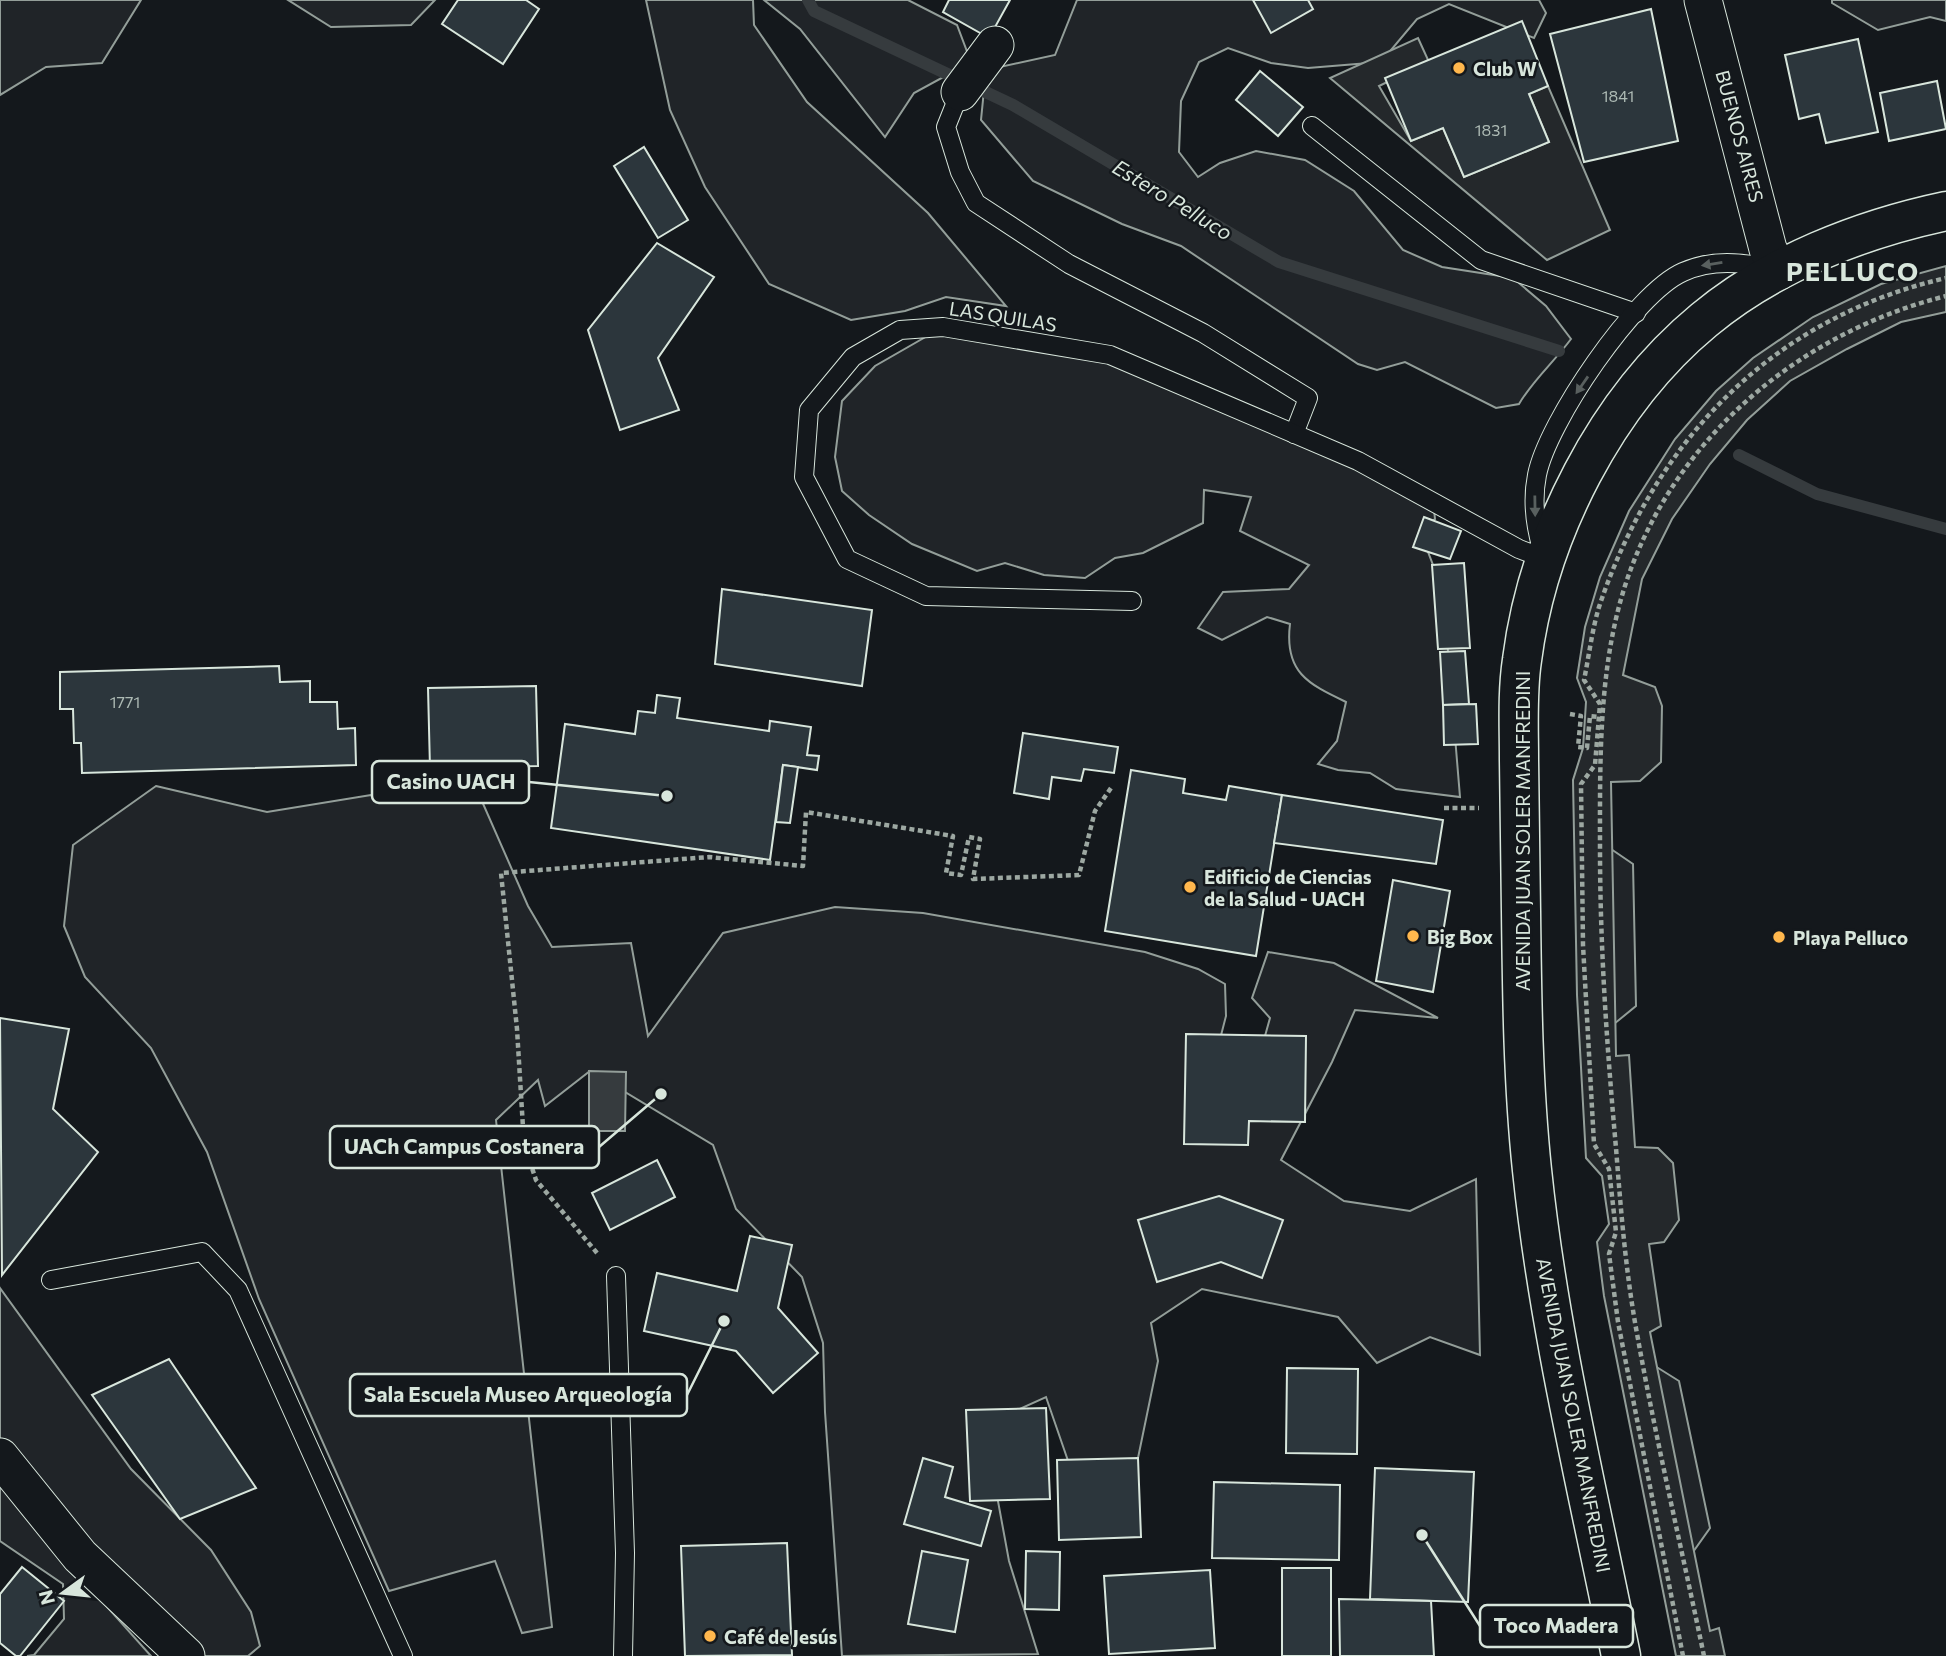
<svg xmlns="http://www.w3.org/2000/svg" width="1946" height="1656" viewBox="0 0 1946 1656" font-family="Commissioner,sans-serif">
  <rect width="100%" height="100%" fill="#14181c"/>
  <g fill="#202428" stroke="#939e99" stroke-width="2">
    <path d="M0,0H141L102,63L46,67L0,95Z"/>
    <path d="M288,0H435L411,25L331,27Z"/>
    <path d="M646,0H753L754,25L807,102L928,213L1006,306L946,297L905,311L851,320L769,284L705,187L670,110Z"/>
    <path d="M764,0H908L957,25L971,62L914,93L885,137L800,29Z"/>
    <path d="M1077,0H1539L1546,13L1534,38L1449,4L1417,19L1381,62L1308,68L1271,63L1228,48L1199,62L1181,101L1179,152L1198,177L1220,163L1256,151L1305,160L1354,191L1403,250L1442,267L1513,278L1546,306L1571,339C1554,362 1533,380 1519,404L1496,408L1405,362L1377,370L1358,364L1181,246L1122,224L1033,181L981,120L986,70L1055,55Z"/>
    <path d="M1832,0H1946V21L1930,17L1878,30L1832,3Z"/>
    <path d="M943,327L1110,355L1433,500L1435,519L1420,531L1443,591L1460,797L1396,789L1370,773L1338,770L1318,764L1337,741L1346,702C1308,684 1284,672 1290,624L1267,617L1222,640L1198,628L1223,592L1289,589L1309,565L1240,531L1251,497L1204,490L1203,523L1143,553L1115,558L1085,578L1044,575L1005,563L977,571L912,544L869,515L842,491L835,457L842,401L875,366Z"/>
    <path d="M156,786L267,812L371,795L481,799L528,906L552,947L631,943L648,1036L723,933L835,907L923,913L1145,952L1198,969L1225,984L1226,1016L1209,1082L1248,1097L1270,1018L1252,998L1268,952L1334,963L1438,1018L1355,1010L1332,1062L1281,1160L1344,1201L1410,1211L1476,1179L1480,1355L1430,1337L1377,1363L1338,1317L1202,1289L1151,1323L1158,1361L1138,1458L1075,1481L1046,1397L984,1425L1009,1561L1038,1654L842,1656L825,1412L823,1343L802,1277L736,1209L713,1145L590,1071L545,1106L538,1080L496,1120L552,1627L522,1633L495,1561L389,1591L259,1299L207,1152L151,1048L85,977L64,926L73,845Z"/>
    <path d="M1611,849L1633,864L1636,1006L1614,1024Z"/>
    <path d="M0,1288L131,1469L211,1550L251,1612L260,1646L248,1656H186L0,1457Z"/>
    <path d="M1655,1366L1679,1381L1710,1528L1693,1552Z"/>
    <path d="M0,1480L17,1506L151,1656H27L34,1655L64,1619L63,1584L0,1541Z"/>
  </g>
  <g fill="#24282b" stroke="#939e99" stroke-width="2">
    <path d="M1418,38L1429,62L1379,86L1411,141L1443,128L1464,177L1549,142L1529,94L1548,86L1610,230L1547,260L1330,78Z"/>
    <path d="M1946,266V312L1901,322L1847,349L1790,381L1747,420L1710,464L1672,519L1642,579L1623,675L1655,687L1662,706L1661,762L1640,781L1611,782L1616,1056L1629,1055L1635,1147L1658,1148L1673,1163L1679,1220L1664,1242L1649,1244L1661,1326L1650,1332L1710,1631L1719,1628L1725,1656H1676L1604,1296L1597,1242L1609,1224L1602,1176L1586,1158L1577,995L1573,780L1583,748L1586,702L1577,678L1585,627L1600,577L1629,511L1675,439L1716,391L1753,358L1813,317L1881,284Z"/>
  </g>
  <path fill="#363b3e" stroke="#939e99" stroke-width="2" d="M589,1071L626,1072L625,1131H589Z"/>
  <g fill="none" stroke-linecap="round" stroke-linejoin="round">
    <g stroke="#363b3e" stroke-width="12">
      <path d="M808,0L814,11L1013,105L1279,262L1559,351"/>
      <path d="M1739,455L1817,494L1946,529"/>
    </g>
  </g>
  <g fill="#2c363c" stroke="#d8e6dc" stroke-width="2">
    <path d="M458,0H526L539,9L503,64L442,24Z"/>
    <path d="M949,0H1010L989,38L943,12Z"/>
    <path d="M1253,0H1308L1313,9L1271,33Z"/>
    <path d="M1651,9L1678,141L1584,162L1550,34Z"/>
    <path d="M1522,21L1548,86L1529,94L1549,142L1464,177L1443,128L1411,141L1385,78Z"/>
    <path d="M1858,39L1878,132L1826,143L1819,114L1799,119L1785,55Z"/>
    <path d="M1260,71L1303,107L1278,136L1236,100Z"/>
    <path d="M1937,81L1946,129L1889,141L1880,93Z"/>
    <path d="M644,147L688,220L658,238L614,166Z"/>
    <path d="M657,243L714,277L658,358L679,410L620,430L588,330Z"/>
    <path d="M1424,517L1461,531L1450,559L1413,547Z"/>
    <path d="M1464,563L1470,648L1438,649L1432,565Z"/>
    <path d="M722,589L872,610L862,686L715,664Z"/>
    <path d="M1465,651L1469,704L1443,705L1440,652Z"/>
    <path d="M279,666L280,682L310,681V702H337L338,729L355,728L356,765L82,773L81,743H74L73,709H60V672Z"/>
    <path d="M536,686L538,766L430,768L428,688Z"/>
    <path d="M657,695L680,698L677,718L769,731L770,721L811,727L807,755L819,756L817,770L783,765L770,860L551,828L565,724L635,734L638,711L655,713Z"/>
    <path d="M1476,704L1478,744L1444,745L1443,705Z"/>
    <path d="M1023,733L1118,747L1114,773L1084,769L1081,781L1052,777L1049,799L1014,793Z"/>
    <path d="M783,765L798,767L790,823L776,822Z"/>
    <path d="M1131,770L1185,779L1183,793L1226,800L1229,786L1282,795L1256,956L1105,931Z"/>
    <path d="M1282,795L1443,820L1436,864L1274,843Z"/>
    <path d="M1393,880L1450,891L1433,992L1376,981Z"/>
    <path d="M0,1018L69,1029L53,1109L98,1152L2,1275Z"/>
    <path d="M1186,1034L1306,1036L1305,1122L1249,1121L1248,1145L1184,1144Z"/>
    <path d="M657,1160L675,1197L610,1230L592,1193Z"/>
    <path d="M1219,1196L1283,1220L1262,1278L1221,1262L1157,1282L1138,1220Z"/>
    <path d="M750,1236L792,1245L778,1308L818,1353L773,1393L736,1351L644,1331L657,1273L737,1291Z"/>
    <path d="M169,1359L256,1488L180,1519L92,1395Z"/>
    <path d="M1287,1368L1358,1369L1357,1454L1286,1453Z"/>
    <path d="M1046,1408L1050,1499L970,1501L966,1410Z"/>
    <path d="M923,1458L953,1467L945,1497L991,1511L981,1546L904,1524Z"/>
    <path d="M1138,1458L1141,1537L1059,1540L1057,1460Z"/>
    <path d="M1375,1468L1474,1472L1468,1602L1370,1599Z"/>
    <path d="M1214,1482L1340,1485L1339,1560L1212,1558Z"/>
    <path d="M787,1543L792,1655L685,1656L681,1546Z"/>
    <path d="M922,1551L968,1560L955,1632L908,1624Z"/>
    <path d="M1026,1551L1060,1552L1059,1610L1025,1609Z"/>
    <path d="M22,1567L64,1601L20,1656H16L0,1643V1594Z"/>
    <rect x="1282" y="1568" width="49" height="88"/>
    <path d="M1210,1570L1215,1648L1109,1654L1104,1576Z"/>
    <path d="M1339,1599L1431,1601L1434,1656H1340Z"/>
  </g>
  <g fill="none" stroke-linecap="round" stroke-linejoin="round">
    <g stroke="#d8e6dc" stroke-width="20">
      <g id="lane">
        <path d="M960,92L946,127L960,172L976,203L1069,264L1203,333L1308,398L1294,434"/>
        <path d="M1312,126L1481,260L1636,313"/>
        <path d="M1542,549C1535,525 1532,500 1537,475C1547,423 1635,293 1683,272C1712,259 1742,262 1772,269"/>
        <path d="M1132,601L926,596L847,559L804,477L809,410L853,357L900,330L943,327L1110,355L1358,461L1519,549L1545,559"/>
        <path d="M616,1276L625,1553L623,1656"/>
        <path d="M51,1280L202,1252L238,1290L403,1656"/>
      </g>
    </g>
    <g stroke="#d8e6dc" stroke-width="39">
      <g id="street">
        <path d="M1703,0L1768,249L1779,271"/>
        <path d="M960,92L995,45"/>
        <path d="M0,1457L80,1556L186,1656"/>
      </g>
    </g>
    <g stroke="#d8e6dc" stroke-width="41">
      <path id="highway" d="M1621,1656C1589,1495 1549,1334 1532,1170C1523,1084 1522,997 1521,911C1520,861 1520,811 1519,760C1519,727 1517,693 1522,660C1538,535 1606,401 1704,320C1771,264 1861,229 1946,211"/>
    </g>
    <g stroke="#9da8a2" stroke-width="4.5" stroke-dasharray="5 3.5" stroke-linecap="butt">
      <path d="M1570,714L1581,716L1578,747L1587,748L1590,716L1600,717"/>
      <path d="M1444,808H1479"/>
      <path d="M597,1253L536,1180L524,1144L517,1029L501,873L709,857L803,866L806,812L953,836L946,873L961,875L969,837L980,839L973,879L1079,875L1095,811L1111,788"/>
      <path d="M1683,1656L1618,1322L1609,1254L1616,1232L1609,1169L1594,1144L1583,945L1581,784L1595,765L1600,704L1584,680C1589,656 1592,630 1599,607C1655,440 1772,318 1946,278"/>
      <path d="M1704,1656C1682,1550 1657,1445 1638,1339C1626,1276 1621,1212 1616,1148C1607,1048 1600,948 1600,848C1600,755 1598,654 1632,566C1684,429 1806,331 1946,296"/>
    </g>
    <use href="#lane" stroke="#14181c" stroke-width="18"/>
    <use href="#street" stroke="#14181c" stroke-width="37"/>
    <use href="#highway" stroke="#14181c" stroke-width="38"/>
  </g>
  <defs><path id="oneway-solid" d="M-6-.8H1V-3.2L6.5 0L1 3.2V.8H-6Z" transform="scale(1.75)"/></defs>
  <g fill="#59605f">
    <use href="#oneway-solid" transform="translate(1712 264) rotate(171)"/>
    <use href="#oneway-solid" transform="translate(1582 385) rotate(125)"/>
    <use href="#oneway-solid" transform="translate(1535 506) rotate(89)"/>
  </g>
  <g fill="#ffb74d" stroke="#14181c" stroke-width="2.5">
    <circle cx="1459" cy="68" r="7"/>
    <circle cx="1190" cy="887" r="7"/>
    <circle cx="1413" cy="936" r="7"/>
    <circle cx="1779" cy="937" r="7"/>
    <circle cx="710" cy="1636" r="7"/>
  </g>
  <g text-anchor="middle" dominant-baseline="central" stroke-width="5" stroke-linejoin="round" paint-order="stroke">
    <g font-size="16" fill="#adbab4">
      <text x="1618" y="95">1841</text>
      <text x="1491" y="129">1831</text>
      <text x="125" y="701">1771</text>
    </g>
    <g font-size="19" font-weight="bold" fill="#d8e6dc" stroke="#14181c" text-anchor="start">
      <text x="1473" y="68">Club W</text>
      <text x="1204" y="876">Edificio de Ciencias<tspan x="1204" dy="22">de la Salud - UACH</tspan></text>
      <text x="1427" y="936">Big Box</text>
      <text x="1793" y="937">Playa Pelluco</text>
      <text x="724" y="1636">Café de Jesús</text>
    </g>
    <g font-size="19" fill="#d8e6dc" stroke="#14181c">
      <text transform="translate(1740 136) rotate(75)">BUENOS AIRES</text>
      <text transform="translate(1003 316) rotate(9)">LAS QUILAS</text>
      <text transform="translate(1522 831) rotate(-90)">AVENIDA JUAN SOLER MANFREDINI</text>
      <text transform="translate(1574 1415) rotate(79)">AVENIDA JUAN SOLER MANFREDINI</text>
    </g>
    <g font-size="21" font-style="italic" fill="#d8e6dc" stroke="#14181c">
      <text transform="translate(1173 199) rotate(31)">Estero Pelluco</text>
    </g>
    <g font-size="26" font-weight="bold" letter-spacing="2" fill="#d8e6dc" stroke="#14181c">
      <text x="1853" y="270">PELLUCO</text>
    </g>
  </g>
  <path fill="none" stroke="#d8e6dc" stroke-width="2.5" d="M667 796L529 782M661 1094L599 1147M724 1321L687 1395M1422 1535L1480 1626"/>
  <g fill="#d8e6dc" stroke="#14181c" stroke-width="2.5">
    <circle cx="667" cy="796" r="7"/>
    <circle cx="661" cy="1094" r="7"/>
    <circle cx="724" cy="1321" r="7"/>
    <circle cx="1422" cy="1535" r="7"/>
  </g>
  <g fill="#14181c" stroke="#d8e6dc" stroke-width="2.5">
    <rect x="372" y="761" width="157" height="42" rx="7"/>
    <rect x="330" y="1126" width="269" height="42" rx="7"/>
    <rect x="350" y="1374" width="337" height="42" rx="7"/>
    <rect x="1480" y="1605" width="153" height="42" rx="7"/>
  </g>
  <g font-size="21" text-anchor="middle" font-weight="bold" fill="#d8e6dc">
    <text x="451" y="789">Casino UACH</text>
    <text x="464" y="1154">UACh Campus Costanera</text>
    <text x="518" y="1402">Sala Escuela Museo Arqueología</text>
    <text x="1556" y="1633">Toco Madera</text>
  </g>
  <g transform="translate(63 1593) rotate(255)" stroke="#14181c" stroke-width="5" paint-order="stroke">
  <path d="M0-5L12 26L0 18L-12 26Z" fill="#d8e6dc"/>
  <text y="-10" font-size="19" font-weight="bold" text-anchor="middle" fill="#d8e6dc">N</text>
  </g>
</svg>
